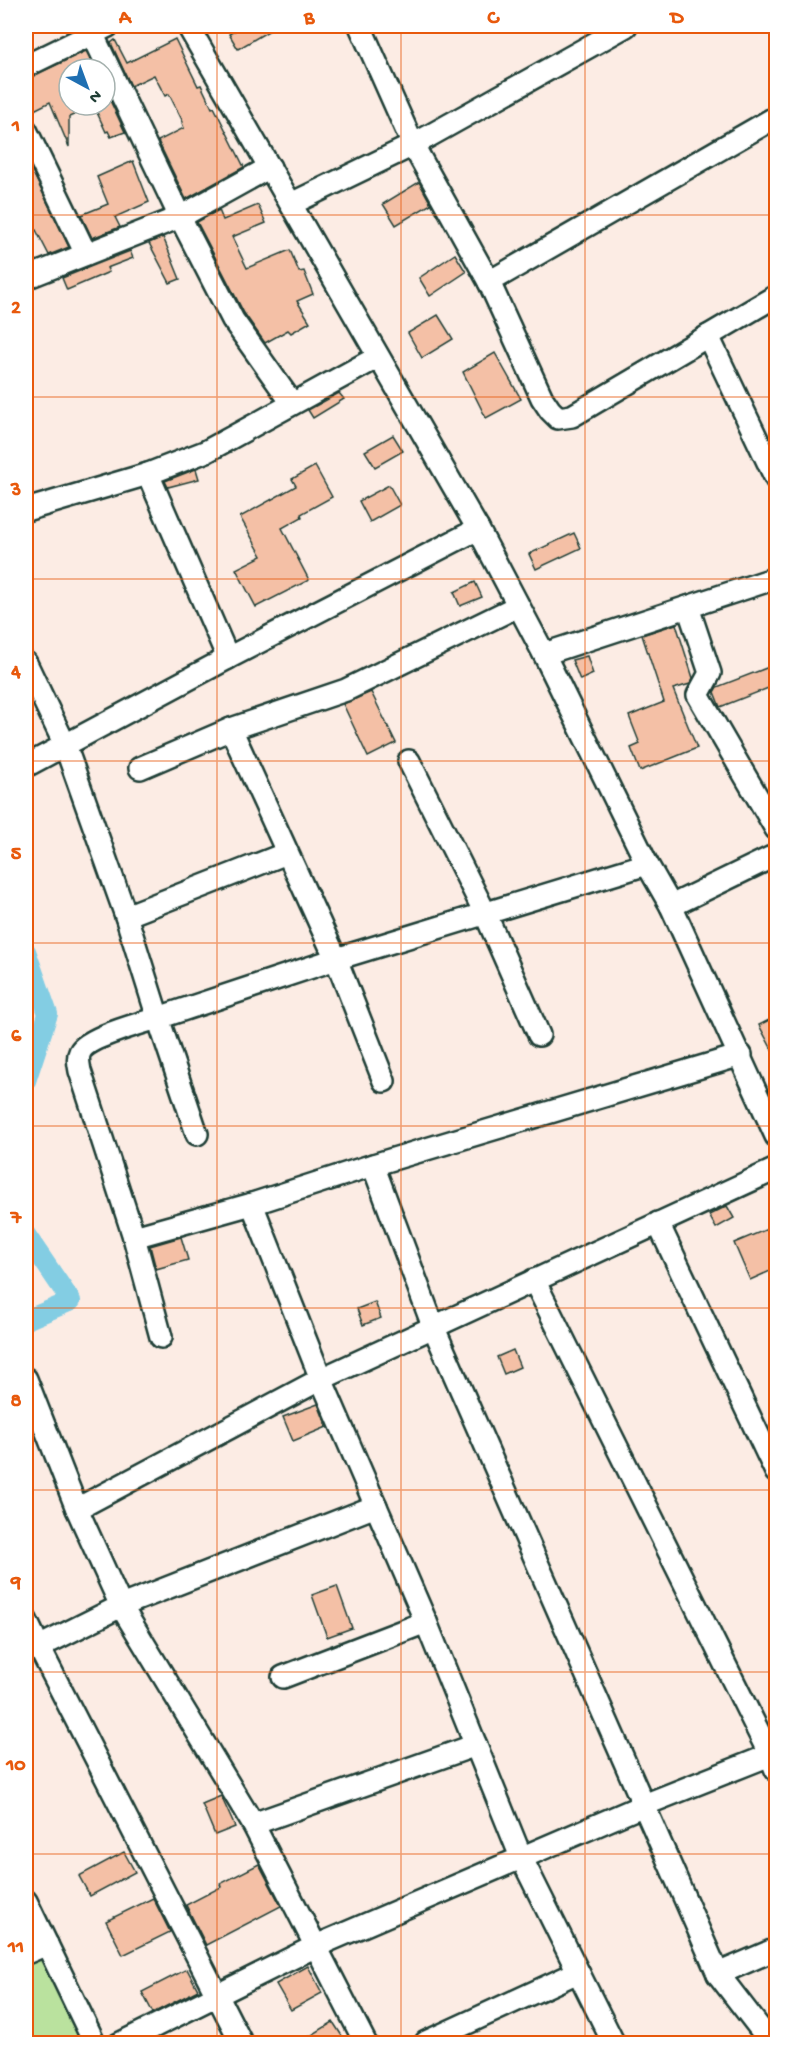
<svg xmlns="http://www.w3.org/2000/svg" width="802" height="2069" viewBox="0 0 802 2069" font-family="'Gochi Hand',sans-serif">
  <rect width="100%" height="100%" fill="#fcece4"/>
  <filter id="ink" filterUnits="userSpaceOnUse"><feTurbulence type="fractalNoise" baseFrequency=".0167" numOctaves="2"/><feDisplacementMap in="SourceGraphic" scale="12" xChannelSelector="R" yChannelSelector="G"/><feConvolveMatrix kernelMatrix="1 2 1 2 8 2 1 2 1" color-interpolation-filters="sRGB"/></filter>
  <g filter="url(#ink)">
    <path fill="#bae29e" stroke="#6c9069" stroke-width="1.5" d="M35,1955L48,1960L87,2043L26,2044V1959Z"/>
    <g fill="none" stroke-linecap="round" stroke-linejoin="round">
      <g stroke="#83cde3" stroke-width="20">
        <path d="M26,951L48,1014L26,1081"/>
        <path d="M26,1235L71,1301L26,1320"/>
      </g>
    </g>
    <g fill="#f4c0a6" stroke="#1f3d34" stroke-width="1.5">
      <path d="M243,26H277L238,49L229,34Z"/>
      <path d="M175,39L198,86L201,85L212,108L214,107L244,167L186,199L158,141L184,128L182,123L183,122L169,94L165,96L154,75L131,86L111,43L115,40L127,63Z"/>
      <path d="M86,51L95,69H69V105H105V90L125,132L111,137L108,131L106,132L94,106L69,117V147L50,102L26,114V79Z"/>
      <path d="M26,158L69,247L49,255L36,230L32,232L26,218Z"/>
      <path d="M133,161L149,202L115,217L120,227L92,238L81,215L108,204L97,177Z"/>
      <path d="M419,182L431,204L396,225L383,204Z"/>
      <path d="M258,205L266,223L232,237L247,268L290,250L299,272L304,271L313,294L297,301L310,322L291,333L288,330L265,343L244,313L197,222L219,210L223,220Z"/>
      <path d="M163,237L180,279L170,283L149,243Z"/>
      <path d="M130,251L133,258L107,268L109,272L67,290L62,278Z"/>
      <path d="M455,254L466,272L430,296L419,278Z"/>
      <path d="M438,315L453,339L422,358L408,333Z"/>
      <path d="M495,353L521,399L486,418L463,372Z"/>
      <path d="M339,393L344,399L313,418L308,410Z"/>
      <path d="M393,435L403,451L375,467L365,451Z"/>
      <path d="M315,466L332,497L301,514L302,517L282,528L309,580L256,607L236,569L262,556L240,517L296,486L292,479Z"/>
      <path d="M196,469L199,479L168,487L165,481Z"/>
      <path d="M389,485L400,505L370,522L359,501Z"/>
      <path d="M574,533L581,548L536,569L529,554Z"/>
      <path d="M475,582L482,597L460,606L454,592Z"/>
      <path d="M676,624L693,678L690,684L673,689L697,748L640,771L631,748L640,744L629,716L664,702L642,635Z"/>
      <path d="M587,656L593,674L580,680L572,660Z"/>
      <path d="M769,667L776,685L720,707L714,692L717,687Z"/>
      <path d="M371,692L396,743L368,757L343,704Z"/>
      <path d="M777,1016V1059L759,1025Z"/>
      <path d="M727,1206L734,1218L716,1228L709,1215Z"/>
      <path d="M777,1225V1268L750,1280L734,1243Z"/>
      <path d="M181,1237L188,1260L156,1269L150,1246Z"/>
      <path d="M375,1302L381,1318L363,1325L357,1309Z"/>
      <path d="M513,1350L520,1367L504,1374L497,1357Z"/>
      <path d="M318,1404L327,1427L293,1441L283,1417Z"/>
      <path d="M337,1586L352,1628L327,1637L312,1595Z"/>
      <path d="M221,1796L235,1827L215,1835L202,1804Z"/>
      <path d="M124,1852L135,1872L90,1896L79,1876Z"/>
      <path d="M259,1864L281,1906L206,1945L186,1905L221,1887L220,1884Z"/>
      <path d="M153,1898L170,1932L123,1955L106,1921Z"/>
      <path d="M308,1966L322,1993L291,2010L276,1984Z"/>
      <path d="M187,1969L198,1990L153,2013L142,1992Z"/>
      <path d="M333,2022L344,2039L336,2043H299Z"/>
    </g>
    <g fill="none" stroke-linecap="round" stroke-linejoin="round">
      <g stroke="#1f3d34" stroke-width="26">
        <g id="street">
          <path d="M188,26L478,529L544,654L647,864L671,906L776,1136"/>
          <path d="M360,26L413,145L489,282L542,398L550,410L558,418L572,416L776,296"/>
          <path d="M92,33L180,217L233,320L292,403"/>
          <path d="M26,66L108,26"/>
          <path d="M26,130L86,254"/>
          <path d="M291,204L413,145L626,26"/>
          <path d="M26,278L180,217L270,167"/>
          <path d="M489,282L776,117"/>
          <path d="M708,336L776,479"/>
          <path d="M148,474L228,658L478,529"/>
          <path d="M26,510L148,474L207,451L378,357"/>
          <path d="M688,607L710,673L698,695L776,829"/>
          <path d="M544,654L776,578"/>
          <path d="M26,663L65,745L126,916L158,1018L336,959L647,864"/>
          <path d="M231,729L336,959L384,1081"/>
          <path d="M409,761L485,913L539,1035"/>
          <path d="M26,766L228,658"/>
          <path d="M140,768L231,729L346,690L518,606"/>
          <path d="M671,906L776,855"/>
          <path d="M126,916L287,853"/>
          <path d="M373,1165L433,1326L718,1974L772,2044"/>
          <path d="M252,1204L321,1379L426,1622L521,1857L614,2044"/>
          <path d="M658,1223L776,1472"/>
          <path d="M134,1237L80,1071C79,1065 77,1058 80,1052C86,1038 141,1023 158,1018L197,1134"/>
          <path d="M534,1280L770,1755L776,1752"/>
          <path d="M161,1337L134,1237L252,1204L373,1165L741,1055"/>
          <path d="M26,1379L77,1509L121,1606L39,1647L242,2044"/>
          <path d="M77,1509L321,1379L776,1169"/>
          <path d="M26,1620L39,1647"/>
          <path d="M283,1677L426,1622"/>
          <path d="M253,1824L121,1606L376,1506"/>
          <path d="M26,1901L95,2044"/>
          <path d="M26,1953L47,1944"/>
          <path d="M718,1974L776,1949"/>
          <path d="M426,2042L578,1972"/>
          <path d="M119,2044L316,1946L644,1805L770,1755L776,1770"/>
          <path d="M366,2044L253,1824L476,1745"/>
        </g>
      </g>
      <use href="#street" stroke="#fff" stroke-width="21"/>
    </g>
  </g>
  <path fill="none" stroke="#e8590c" stroke-width="1.5" stroke-opacity="0.55" d="M217,26V2044M401,26V2044M585,26V2044M26,215H776M26,397H776M26,579H776M26,761H776M26,943H776M26,1126H776M26,1308H776M26,1490H776M26,1672H776M26,1854H776"/>
  <rect width="802" height="2069" fill="none" stroke="#fff" stroke-width="66"/>
  <g transform="translate(87 87) rotate(139)"><circle r="28" fill="#ffffff" stroke="#a5b1ae" stroke-width="1.5"/>
  <path d="M0-4.5L10 22L0 15L-10 22Z" fill="#1f6fb2"/>
  <text y="-9" font-size="16" font-weight="bold" text-anchor="middle" fill="#1f3d34">N</text>
  </g>
  <rect x="33" y="33" width="736" height="2003" fill="none" stroke="#e8590c" stroke-width="2"/>
  <g font-size="20" text-anchor="middle" font-weight="bold" fill="#e8590c">
    <text x="125" y="23">A</text>
    <text x="309" y="23">B</text>
    <text x="493" y="23">C</text>
    <text x="677" y="23">D</text>
    <text x="16" y="131">1</text>
    <text x="16" y="313">2</text>
    <text x="16" y="495">3</text>
    <text x="16" y="677">4</text>
    <text x="16" y="859">5</text>
    <text x="16" y="1041">6</text>
    <text x="16" y="1223">7</text>
    <text x="16" y="1406">8</text>
    <text x="16" y="1588">9</text>
    <text x="16" y="1770">10</text>
    <text x="16" y="1952">11</text>
  </g>
</svg>
